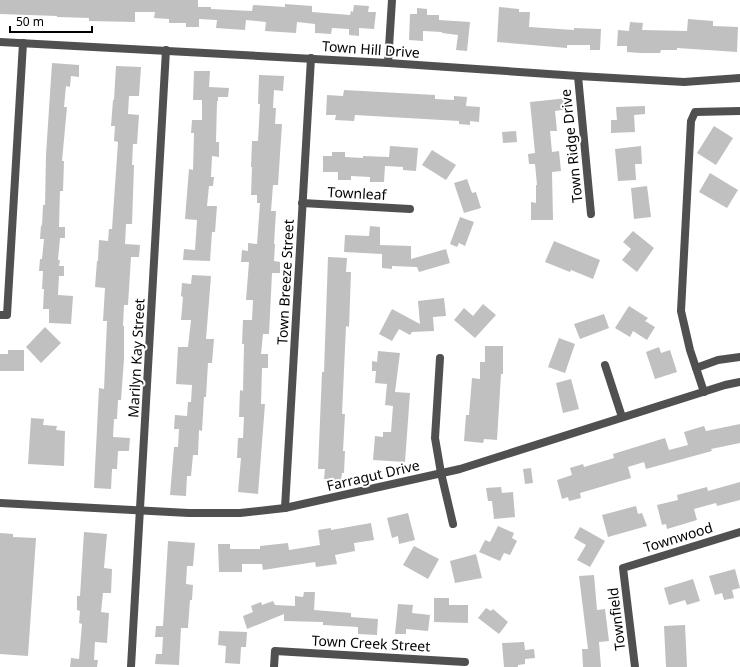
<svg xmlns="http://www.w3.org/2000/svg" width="740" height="667" viewBox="0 0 740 667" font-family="'Noto Sans',sans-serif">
  <rect width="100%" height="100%" fill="#fff"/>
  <g fill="#c0c0c0">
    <path d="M0,0H198V7H211V9L252,11L253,5L285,7V4L312,6V12L350,15L351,11L353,12L354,5L369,6L368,12H376L374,29L359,28V36L349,35V29L332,28L331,34L315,33V24L297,22L296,33L265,31L266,22L246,20L245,30L216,28L217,20L199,19V27H186V23H169V19L154,18L155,12H135V22L89,21V18L57,17V16L0,14Z"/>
    <path d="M499,7L519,9V12H530L529,27L574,30V28L601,29L600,50H590V45H567V48L497,42Z"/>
    <path d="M417,8L427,9V15H439V20L470,22L467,51L456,50L458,35L442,33V32L423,31V41L409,40L410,14H417Z"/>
    <path d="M688,19L713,21V26L738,27L737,52L677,48V50H661L660,53H641L627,52V46H617L618,30L629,31L630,22L643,23L642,30L687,31Z"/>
    <path d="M52,63L79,65V77L71,76L70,87L66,86L64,107H67L62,161H64L63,191H60L59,227H65V238H60L58,260H60L59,266H64V276H59L58,295L73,296L71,324L49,323V309H43L44,289H42L43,271H39L40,259H42L44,239H40L41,225L42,226L43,205H45L46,155Z"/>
    <path d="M116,66L141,67L139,96H129L128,114L139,115L137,144H133L132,165H134L132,224H126L125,244L140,245L139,257H131L128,305H124L123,326H124V359L121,400H118L117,419H114L113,437L130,438L129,451H118L117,469H112L111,489L94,488L99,388L104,389L107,321H103L105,288L95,287L97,261H98L99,240L108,241L109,229H112L118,142L114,141L115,126H111L113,100H114Z"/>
    <path d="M194,71H210L209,87L229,88L228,97H218V101H217L216,142H219V157L212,156L211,177H214L213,186H209L207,206H217L215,232H212L210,261L183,260L184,249L195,250L197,220L185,219L189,169L193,170L194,133H191L192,120H202V100H193Z"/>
    <path d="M259,75L284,76L283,91L274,90L273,108H276L275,124H282L278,185H273L271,211H276L274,244H275L274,261L280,262V273H272L269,334H263L261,354H268V368H262L261,404H265L258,494L238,492L241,458H237L238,438H243L244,417H239L240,390L243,391L244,344H242L243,320H252L253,300H246L249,262H241L242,250L248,251V243L257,244L260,203H257V195H251L252,167H251L252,141H258L260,104H258Z"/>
    <path d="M344,90L435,95V99L454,100V96L467,97L466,106L480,107L479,122L470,121V125L459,124V121L355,115L354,121L335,120L336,115H326L327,95L343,96Z"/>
    <path d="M568,98L569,109L555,111L557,131H550L552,152L559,151L561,171L552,172L553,220H531V202L536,203V185H537L535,164H529L528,154L535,153L530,102Z"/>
    <path d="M645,106V114L634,115L635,132L611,133V120H617L616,107Z"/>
    <path d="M714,126L733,138L716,165L697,153Z"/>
    <path d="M516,131L517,142L503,143L502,132Z"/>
    <path d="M390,146L418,148L416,171L403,170V167L385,166L384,182H370V177L351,176V180H338V172H323V156H332V152H345V157L363,158V156L389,157Z"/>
    <path d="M641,146L642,164H635L636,180L618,181L615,149Z"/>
    <path d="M432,150L456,165L446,180L422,165Z"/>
    <path d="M710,173L738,190L727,208L699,192Z"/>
    <path d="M467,179L472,193L476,192L481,208L464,213L454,183Z"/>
    <path d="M647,186L651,217L634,219L631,188Z"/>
    <path d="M460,217L474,222L465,246L459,243L457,247L450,244Z"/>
    <path d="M370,226L380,227V245L411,246V259L446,249L450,263L419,272L417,267L392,266V269L382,268V254L344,252L345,235L369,236Z"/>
    <path d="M633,231L654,248L637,272L622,260L631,249L623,242Z"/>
    <path d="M554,241L600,260L593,279L571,270L570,272L545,262Z"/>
    <path d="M328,257L347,258L346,272H351L349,327L346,326L342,414H345L343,451H345L344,473H342L341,480L324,479L325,469H318L322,372H324Z"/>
    <path d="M192,275L211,276L206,339H214L212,363H208L206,397H204L202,431L199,430L198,455H193L191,476H187L186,496L170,495L174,447H178L179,429H174L175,415L187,416L188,402H191L192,385L176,384L178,347H188L191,320H181L183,297L181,296L182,283L191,284Z"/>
    <path d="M444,298L446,316L433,317L434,331L412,332L410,335L399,329L392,341L379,334L392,309L420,324L418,301Z"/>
    <path d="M483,304L496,315L475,338L454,320L464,308L473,316Z"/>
    <path d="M629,306L648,318L645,321L655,327L647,340L633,331L630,337L615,328Z"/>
    <path d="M604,314L609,328L580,339L574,324Z"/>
    <path d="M45,327L61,343L41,363L26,347Z"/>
    <path d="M559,338L575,344L565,373L548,367Z"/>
    <path d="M485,346H503V374H501L497,440L484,439L483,443L464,441L466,415H469L472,378L480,379V362H485Z"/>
    <path d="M659,347L661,353L670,350L677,372L655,379L646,352Z"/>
    <path d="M8,350H24V371H0V354H8Z"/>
    <path d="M378,351L400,353L395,392L410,393L405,462L373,460L375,436L383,437V432H391L393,406L385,405L387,384L375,383L376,371H372V361L377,362Z"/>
    <path d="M571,379L579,409L563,413L556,383Z"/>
    <path d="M31,418L44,419L43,425L57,426L56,430L65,431L64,466L28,464Z"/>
    <path d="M740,424V443L711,449L712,451L646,469L644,462L628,467L631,478L580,493L581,498L569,501L568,497L562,499L557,480L572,475L570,468L583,464L584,467L614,458L613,454L665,438L669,450L688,445L684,432L704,426L706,431Z"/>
    <path d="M531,468L533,483L525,484L523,469Z"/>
    <path d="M740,482V500L717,506L716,503L694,509L697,520L667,529L666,524L662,525L657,505L678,500L677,495L707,487L708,491Z"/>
    <path d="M501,487L502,493L513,492L515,517L494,519L492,501H488L486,488Z"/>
    <path d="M636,506L638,514L642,513L647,526L608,537L602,515Z"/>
    <path d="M408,513L415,540L399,544L398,536L392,538L387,518Z"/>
    <path d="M371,523L374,540L354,543L355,551L335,555L337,564L316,567L315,562L263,570L262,564H242V572H219L218,544H230V549H260V546L288,543L289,550L320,545L318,530L331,528V530Z"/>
    <path d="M498,526L514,533L512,538L517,541L510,555L504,553L500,561L479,552L485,540L490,542Z"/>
    <path d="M580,527L605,541L590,567L577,560L586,545L574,538Z"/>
    <path d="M84,532L107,534L104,568L112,569L111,593H103L101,612L109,613L107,643L95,642L94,660H98L97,667H70L71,658L79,659L82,624L79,623L80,611L77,610V596H80Z"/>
    <path d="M0,533L13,534V537L36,538L28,656L0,654Z"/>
    <path d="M168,541L195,543L193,566H187L186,584L193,585L192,600H190L188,628H181L179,665L155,664L156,654H162L163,637H155L156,626H163Z"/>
    <path d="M414,546L439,559L428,579L403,565Z"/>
    <path d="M476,554L482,578L455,583L450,561Z"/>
    <path d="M735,569L740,588L732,590L734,598L724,600L722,593L715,595L709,576Z"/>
    <path d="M594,575L597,610L605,609L609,641L599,642L601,667H583L582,649H588L579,576Z"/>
    <path d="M693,579L700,601L687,605L685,600L669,605L664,588Z"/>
    <path d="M304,592H315L314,610L351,613V617L378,619L377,635L358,634V627L323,625V622L284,621V614L247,629L243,616L253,612L251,606L261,602L262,605L273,601L275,605L295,606V596L303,597Z"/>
    <path d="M434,598H449V605H468V623L434,622Z"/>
    <path d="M398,604L413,605L412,613L430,615L428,631L406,629V634H395Z"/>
    <path d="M486,608L491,611L493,609L508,622L499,634L478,618Z"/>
    <path d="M685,625L687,667H666L664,626Z"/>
    <path d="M219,631L247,632L246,647H241L240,664L225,663L226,646L218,645Z"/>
    <path d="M524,642L525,650L534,649L535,658L525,659V664L518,665V667H504L502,643Z"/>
  </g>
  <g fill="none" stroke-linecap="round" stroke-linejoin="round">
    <g stroke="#505050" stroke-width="8">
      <path d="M0,42L388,63L578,76L684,82L740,78"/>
      <path d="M388,63L392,0"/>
      <path d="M578,76L591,214"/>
      <path d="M302,203L410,209"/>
      <path d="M0,315H7L23,43"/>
      <path d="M440,358L435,438L441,473L453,524"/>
      <path d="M605,365L622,417"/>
      <path d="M696,368L718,360L740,357"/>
      <path d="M704,392L690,350L681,311L691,121L695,112L740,111"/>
      <path d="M0,503L189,513H240L285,508L460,469L725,385L740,382"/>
      <path d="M285,508L311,58"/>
      <path d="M131,667L166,50"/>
      <path d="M274,667L275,651L465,662"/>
      <path d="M635,667L623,568L740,532"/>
    </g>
  </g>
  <g text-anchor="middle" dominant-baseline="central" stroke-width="4" stroke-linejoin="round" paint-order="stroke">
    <g font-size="14" fill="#000" stroke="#fff">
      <text transform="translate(371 49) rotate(4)">Town Hill Drive</text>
      <text transform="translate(571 146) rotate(-96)">Town Ridge Drive</text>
      <text transform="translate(357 193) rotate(3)">Townleaf</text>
      <text transform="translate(285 282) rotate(-87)">Town Breeze Street</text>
      <text transform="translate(136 358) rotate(-87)">Marilyn Kay Street</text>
      <text transform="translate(373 475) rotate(-13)">Farragut Drive</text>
      <text transform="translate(678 537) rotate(-17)">Townwood</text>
      <text transform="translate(616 619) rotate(-97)">Townfield</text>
      <text transform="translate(371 643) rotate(3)">Town Creek Street</text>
    </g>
  </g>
  <path d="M10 26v6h82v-6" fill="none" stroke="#000000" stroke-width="2"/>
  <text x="16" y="26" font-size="12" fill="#000000" stroke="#ffffff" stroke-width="3" paint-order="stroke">50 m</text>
</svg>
